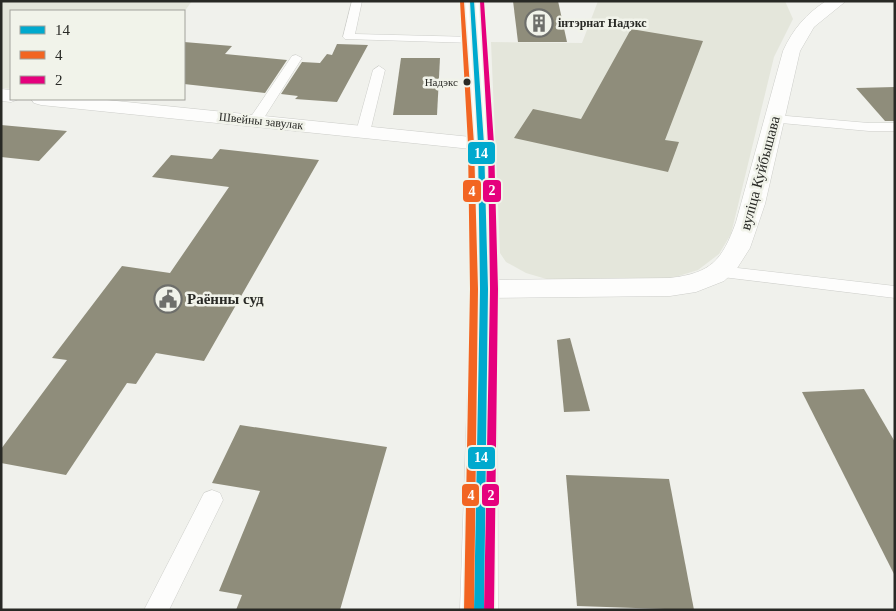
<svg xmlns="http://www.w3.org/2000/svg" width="896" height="611" viewBox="0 0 896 611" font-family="'Times New Roman',serif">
  <rect width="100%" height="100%" fill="#f0f1ec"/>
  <g fill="#e4e6db">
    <path d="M1,1H192L184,12L11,11V89L1,88Z"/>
    <path d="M598,1H785L793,19L774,57L731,234L719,254L698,270L669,279L560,283L526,273L506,262L500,253L491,42L582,43Z"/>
  </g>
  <g fill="#8f8d7b">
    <path d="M513,1H558L567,42H518Z"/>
    <path d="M631,29L703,41L665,140L679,142L668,172L514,138L533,109L581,119Z"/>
    <path d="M184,42L232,46L225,54L287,60L265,93L184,84Z"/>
    <path d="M337,44L368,45L337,102L295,99L298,96L281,94L302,62L320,63L327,54L332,55Z"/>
    <path d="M401,58H440L437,115H393Z"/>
    <path d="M895,87V121H885L856,88Z"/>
    <path d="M1,125L67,131L39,161L1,157Z"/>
    <path d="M220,149L319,160L204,361L156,353L136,384L127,383L66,475L1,463V449L67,360L52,358L122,266L170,273L229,187L152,177L171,155L212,159Z"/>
    <path d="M570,338L590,411L564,412L557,340Z"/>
    <path d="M864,389L895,442V576L802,392Z"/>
    <path d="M240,425L387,447L340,610H236L242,595L219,591L260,491L212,483Z"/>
    <path d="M566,475L669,479L694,610L577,606Z"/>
  </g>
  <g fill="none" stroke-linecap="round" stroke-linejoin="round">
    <g stroke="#cdceca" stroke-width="1">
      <g id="lane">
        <path d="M352,1H362L355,34L474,37L480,40L474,43L345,39L343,37Z"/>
        <path d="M296,55L302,58L262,121L255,125L250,124L248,121L292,56Z"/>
        <path d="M379,66L385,70L370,132L368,135H358L356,132L373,70Z"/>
        <path d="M775,115L869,123H895V131H869L770,122L768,119Z"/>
        <path d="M720,266L895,286V298L714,276L712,272L714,268Z"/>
        <path d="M212,490L220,493L223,500L169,610H144L204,493Z"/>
      </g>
    </g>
    <g stroke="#cdceca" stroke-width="1">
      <g id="street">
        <path d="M826,1H846L814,27L800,51L765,204L750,248L736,270L724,281L696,292L670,296L484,298L474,296L471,289L474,282L484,280L670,278C711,273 722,261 736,222L783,51C793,29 806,14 826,1Z"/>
        <path d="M1,89L11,90V99H19L11,102L1,101Z"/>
        <path d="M31,99H97L481,138L489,139L492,144L489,149L481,150L41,105L34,103Z"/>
      </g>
    </g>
    <g stroke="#cdceca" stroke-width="1">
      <path id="secondary" d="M464,1H480L492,144L497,289L498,610H460L471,289L470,144Z"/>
    </g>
    <use href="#lane" fill="#fdfdfc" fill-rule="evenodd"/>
    <use href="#street" fill="#fdfdfc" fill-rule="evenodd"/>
    <use href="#secondary" fill="#fdfdfc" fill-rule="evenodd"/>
    <g stroke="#f1f3ea" stroke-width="3">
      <path id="bus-1" d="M470,1H474L484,144L488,289L484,610H474L480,289L478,144Z"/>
    </g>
    <g stroke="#f1f3ea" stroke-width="3">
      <path id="bus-2" d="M460,1L464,2L474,144L478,289L474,610H464L470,289L468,144Z"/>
    </g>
    <g stroke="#f1f3ea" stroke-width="3">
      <path id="bus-3" d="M480,1H484L494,144L498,289L494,610H484L490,289L488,144Z"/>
    </g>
    <use href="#bus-1" fill="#00a9ce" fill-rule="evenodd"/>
    <use href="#bus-2" fill="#f26522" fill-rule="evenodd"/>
    <use href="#bus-3" fill="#e5007d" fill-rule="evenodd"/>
  </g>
  <defs>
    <g id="building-ring" transform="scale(1.4375)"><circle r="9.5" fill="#f1f3ea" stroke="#6e6f6b" stroke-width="1.5"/><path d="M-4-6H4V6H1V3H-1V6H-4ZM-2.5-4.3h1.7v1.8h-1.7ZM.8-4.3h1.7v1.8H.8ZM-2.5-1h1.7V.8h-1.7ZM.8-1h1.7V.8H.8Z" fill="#6e6f6b"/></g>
    <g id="civic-ring" transform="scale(1.4375)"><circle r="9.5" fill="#f1f3ea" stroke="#6e6f6b" stroke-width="1.5"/><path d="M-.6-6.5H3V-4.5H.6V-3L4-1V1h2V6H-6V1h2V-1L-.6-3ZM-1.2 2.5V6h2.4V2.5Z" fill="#6e6f6b"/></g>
  </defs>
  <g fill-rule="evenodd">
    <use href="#building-ring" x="539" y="23"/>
    <use href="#civic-ring" x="168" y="299"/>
  </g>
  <circle fill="#282925" stroke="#f1f3ea" stroke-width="2" cx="467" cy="82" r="4.5"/>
  <g text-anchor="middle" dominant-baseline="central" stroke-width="5" stroke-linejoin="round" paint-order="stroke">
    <g font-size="11" fill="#282925" stroke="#f1f3ea" text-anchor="end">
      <text x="458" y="82">Надэкс</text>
    </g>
    <g font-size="12" font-weight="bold" fill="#282925" stroke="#f1f3ea" text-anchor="start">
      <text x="558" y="23">інтэрнат Надэкс</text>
    </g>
    <g font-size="12" fill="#282925" stroke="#f1f3ea">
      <text transform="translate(261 121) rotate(6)">Швейны завулак</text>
    </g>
    <g font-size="15" fill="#282925" stroke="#f1f3ea">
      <text transform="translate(760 173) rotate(-75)">вуліца Куйбышава</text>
    </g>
    <g font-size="15" font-weight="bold" fill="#282925" stroke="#f1f3ea" text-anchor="start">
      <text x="187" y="299">Раённы суд</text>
    </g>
  </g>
  <g stroke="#f1f3ea" stroke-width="2">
    <rect x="467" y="141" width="29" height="24" rx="5" fill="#00a9ce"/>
    <rect x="482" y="179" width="20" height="24" rx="5" fill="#e5007d"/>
    <rect x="462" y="179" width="20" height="24" rx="5" fill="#f26522"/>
    <rect x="467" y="446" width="29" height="24" rx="5" fill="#00a9ce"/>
    <rect x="481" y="483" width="19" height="24" rx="5" fill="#e5007d"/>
    <rect x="461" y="483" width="19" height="24" rx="5" fill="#f26522"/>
  </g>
  <g font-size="14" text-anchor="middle" font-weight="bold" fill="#fff">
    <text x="481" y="158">14</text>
    <text x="492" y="195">2</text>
    <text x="472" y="196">4</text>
    <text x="481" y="462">14</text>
    <text x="491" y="500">2</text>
    <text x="471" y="500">4</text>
  </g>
  <rect width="896" height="611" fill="none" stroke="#282925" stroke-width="5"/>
  <rect x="10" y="10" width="175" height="90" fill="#f1f3ea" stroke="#a1a29b"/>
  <rect x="20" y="26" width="25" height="8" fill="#00a9ce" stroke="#a1a29b"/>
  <text x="55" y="35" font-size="15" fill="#282925">14</text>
  <rect x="20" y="51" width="25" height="8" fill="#f26522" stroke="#a1a29b"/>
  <text x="55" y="60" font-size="15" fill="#282925">4</text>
  <rect x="20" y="76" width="25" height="8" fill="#e5007d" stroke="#a1a29b"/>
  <text x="55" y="85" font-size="15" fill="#282925">2</text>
</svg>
